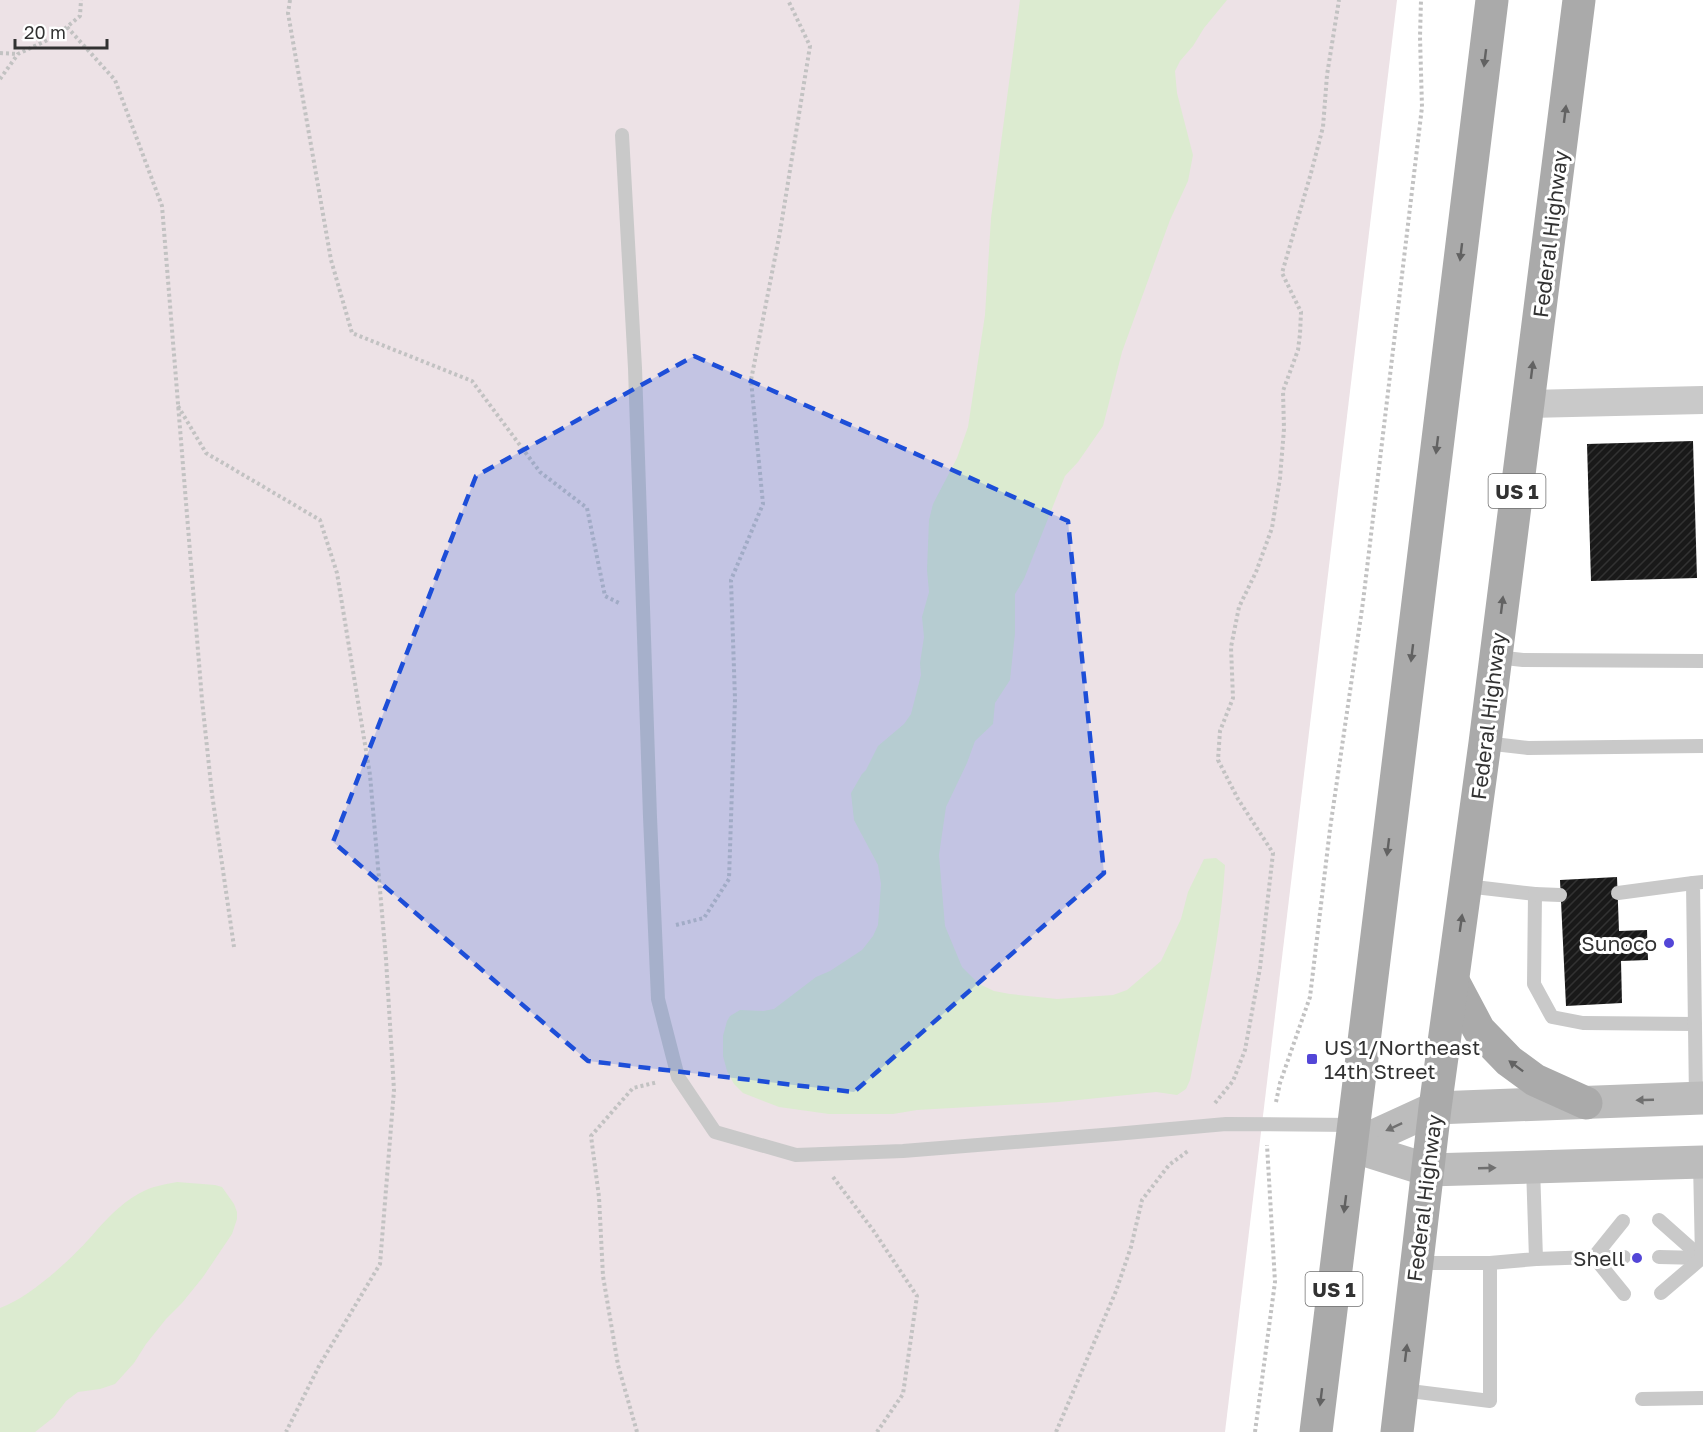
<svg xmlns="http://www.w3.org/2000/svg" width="1703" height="1432" viewBox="0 0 1703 1432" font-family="'Golos Text',sans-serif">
  <defs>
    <pattern id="building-hatch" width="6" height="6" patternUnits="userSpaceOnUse" patternTransform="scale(1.5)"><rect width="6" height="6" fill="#191919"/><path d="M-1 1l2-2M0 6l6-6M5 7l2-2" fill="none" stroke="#323232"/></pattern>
  </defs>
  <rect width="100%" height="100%" fill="#fff"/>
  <path fill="#ede2e6" d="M0,0H1397L1225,1432H0Z"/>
  <g fill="#dcebd0">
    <path d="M1020,0H1227L1204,28L1193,46L1180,61L1175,71L1177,93L1193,155L1188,181L1170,220L1122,352L1103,426L1078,462L1065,476L1024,579L1015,594V633L1010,680L995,703L993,724L975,741L967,763L946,807L939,855L945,926L962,967L979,984L994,991L1010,994L1057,999L1113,995L1127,990L1161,961L1181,919L1188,892L1204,859L1216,858L1225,865C1221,937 1204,1009 1190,1080L1186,1089L1177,1095L1156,1092L1059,1102L917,1110L893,1114H829L779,1107L743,1093L734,1084L727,1071L723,1056V1036L727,1021L730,1016L740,1010L763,1011L774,1009L816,977L830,971L862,950L873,936L878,925L881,884L878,865L854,820L851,793L862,774L866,770L878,746L904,724L911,714L921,675L920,663L924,637L922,617L929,592L927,570L929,520L933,504L957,458L968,427L985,315L991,218Z"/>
    <path d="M177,1182L215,1185L222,1187L234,1204L237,1212V1219L232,1234L203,1277L182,1303L166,1319L146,1344L134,1363L115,1384L100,1389L78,1392L66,1401L54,1417L35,1432H0V1308C31,1297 74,1257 96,1231C109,1216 127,1198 146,1190C155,1186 167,1184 177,1182Z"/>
  </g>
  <g fill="url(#building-hatch)">
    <path d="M1693,441L1697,578L1591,581L1587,444Z"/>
    <path d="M1617,877L1619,931L1647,930L1648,960L1621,961L1622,1003L1566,1006L1560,880Z"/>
  </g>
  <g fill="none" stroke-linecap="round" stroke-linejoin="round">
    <g stroke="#c2c2c2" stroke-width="4" stroke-dasharray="3 3" stroke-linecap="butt">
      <path d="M290,0L288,13L331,260L352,333L472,381L540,472L587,508L605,596L621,604"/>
      <path d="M67,27L115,80L162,206L202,700L212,794L234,947"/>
      <path d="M0,53L18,54"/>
      <path d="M0,79L18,54L56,36L80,16L81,0"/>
      <path d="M178,406L206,453L320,520L337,573L370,775L386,959L394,1090L380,1264L319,1366L286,1432"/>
      <path d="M676,925L704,918L729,879L735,699L731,580L763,504L751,380L780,232L810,46L788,0"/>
      <path d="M1276,1102L1280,1083L1310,997L1330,829L1363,602L1422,107L1420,37L1421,0"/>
      <path d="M1215,1103L1233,1081L1245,1050L1260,968L1273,853L1238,799L1218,760L1220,731L1233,698L1231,647L1239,607L1256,572L1272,528L1280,478L1284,429L1283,391L1298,350L1300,334L1301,312L1282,273L1311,173L1323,127L1327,75L1339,0"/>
      <path d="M833,1177L873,1230L917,1296L903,1394L877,1432"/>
      <path d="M637,1432L618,1365L603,1276L599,1197L591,1136L633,1088L658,1082"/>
      <path d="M1056,1432L1116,1291L1131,1247L1142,1200L1169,1165L1188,1151"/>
      <path d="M1255,1432L1275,1282L1267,1145"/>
    </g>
    <g stroke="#c9c9c9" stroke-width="14">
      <path d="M622,135L635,368L650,817L658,999L678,1077L715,1132L796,1155L903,1151L1115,1134L1226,1124L1354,1125"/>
      <path d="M1496,657L1523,660L1703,661"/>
      <path d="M1485,743L1528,748L1703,746"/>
      <path d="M1466,886L1535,894L1534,984L1552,1017L1583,1023L1695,1024"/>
      <path d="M1618,893L1693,883"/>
      <path d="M1535,894L1560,895"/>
      <path d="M1696,1099L1693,883L1703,882"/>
      <path d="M1659,1220L1703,1259"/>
      <path d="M1594,1257L1623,1221"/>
      <path d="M1594,1257H1624"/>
      <path d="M1659,1257L1702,1258"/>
      <path d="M1536,1259L1594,1257L1624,1294"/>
      <path d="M1417,1263H1490L1536,1259L1533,1167"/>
      <path d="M1661,1293L1702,1258L1700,1162"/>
      <path d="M1402,1390L1490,1401V1263"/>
      <path d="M1642,1399L1703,1398"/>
    </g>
    <path stroke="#c9c9c9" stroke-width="28" d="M1528,404L1703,400"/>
    <g stroke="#bcbcbc" stroke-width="33">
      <path d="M1352,1146L1435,1108L1703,1098"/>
      <path d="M1352,1146L1428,1170L1703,1162"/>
    </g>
    <g stroke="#aaa" stroke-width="33">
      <path d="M1453,981L1479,1030L1509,1061L1535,1080L1586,1103"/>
      <path d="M1316,1432L1492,0"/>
      <path d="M1397,1432L1435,1108L1485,743L1579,0"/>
    </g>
  </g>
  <defs><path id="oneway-solid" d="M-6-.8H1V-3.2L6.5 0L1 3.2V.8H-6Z" transform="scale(1.5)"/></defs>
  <g fill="#626262">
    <use href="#oneway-solid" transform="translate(1485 58) rotate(97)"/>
    <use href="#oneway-solid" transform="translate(1565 114) rotate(-83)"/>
    <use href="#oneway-solid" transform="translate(1461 252) rotate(97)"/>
    <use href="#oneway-solid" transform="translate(1532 370) rotate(-83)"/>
    <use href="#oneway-solid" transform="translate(1437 445) rotate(97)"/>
    <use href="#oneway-solid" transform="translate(1502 605) rotate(-83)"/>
    <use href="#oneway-solid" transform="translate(1412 653) rotate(97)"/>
    <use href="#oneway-solid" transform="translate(1388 847) rotate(97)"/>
    <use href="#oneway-solid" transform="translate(1461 923) rotate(-82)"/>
    <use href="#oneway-solid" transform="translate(1516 1066) rotate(-143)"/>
    <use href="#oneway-solid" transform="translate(1345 1204) rotate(97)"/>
    <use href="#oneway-solid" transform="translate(1406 1353) rotate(-83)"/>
    <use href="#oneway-solid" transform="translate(1321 1397) rotate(97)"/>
  </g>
  <g fill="#707070">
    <use href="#oneway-solid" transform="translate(1645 1100) rotate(178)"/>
    <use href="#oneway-solid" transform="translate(1394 1127) rotate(155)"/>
    <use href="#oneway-solid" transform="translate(1487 1168) rotate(-2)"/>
  </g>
  <path fill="#1d4ed8" fill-opacity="0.2" stroke="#1d4ed8" stroke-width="4.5" stroke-dasharray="12 8" stroke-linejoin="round" d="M694,356L1068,521L1104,873L854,1092L588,1061L333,842L476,476Z"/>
  <g fill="#5346d7" stroke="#fff" stroke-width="2">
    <circle cx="1669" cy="943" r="6"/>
    <rect x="1306" y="1053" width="12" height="12" rx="3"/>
    <circle cx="1637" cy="1258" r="6"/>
  </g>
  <g text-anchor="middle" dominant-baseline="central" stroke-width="6" stroke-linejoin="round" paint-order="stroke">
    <g fill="#fff" stroke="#707070" stroke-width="1.5">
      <rect x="1488.5" y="474" width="57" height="34" rx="4.5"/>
      <rect x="1305.5" y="1272" width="57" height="34" rx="4.5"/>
    </g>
    <g font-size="20" font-weight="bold" fill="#323232">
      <text x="1517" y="491">US 1</text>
      <text x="1334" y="1289">US 1</text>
    </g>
    <g font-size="21" fill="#323232" stroke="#fff">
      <text transform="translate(1550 234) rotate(-83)">Federal Highway</text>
      <text transform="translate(1488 716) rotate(-83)">Federal Highway</text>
      <text transform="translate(1424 1198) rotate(-83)">Federal Highway</text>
    </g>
    <g font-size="21" fill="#323232" stroke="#fff" text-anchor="end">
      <text x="1657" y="943">Sunoco</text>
      <text x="1324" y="1047" text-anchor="start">US 1/Northeast<tspan x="1324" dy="24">14th Street</tspan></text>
      <text x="1625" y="1258">Shell</text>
    </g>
  </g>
  <path d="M15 39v9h92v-9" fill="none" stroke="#323232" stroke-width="3"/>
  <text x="24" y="39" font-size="18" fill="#323232" stroke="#ffffff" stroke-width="4.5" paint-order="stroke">20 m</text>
</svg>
